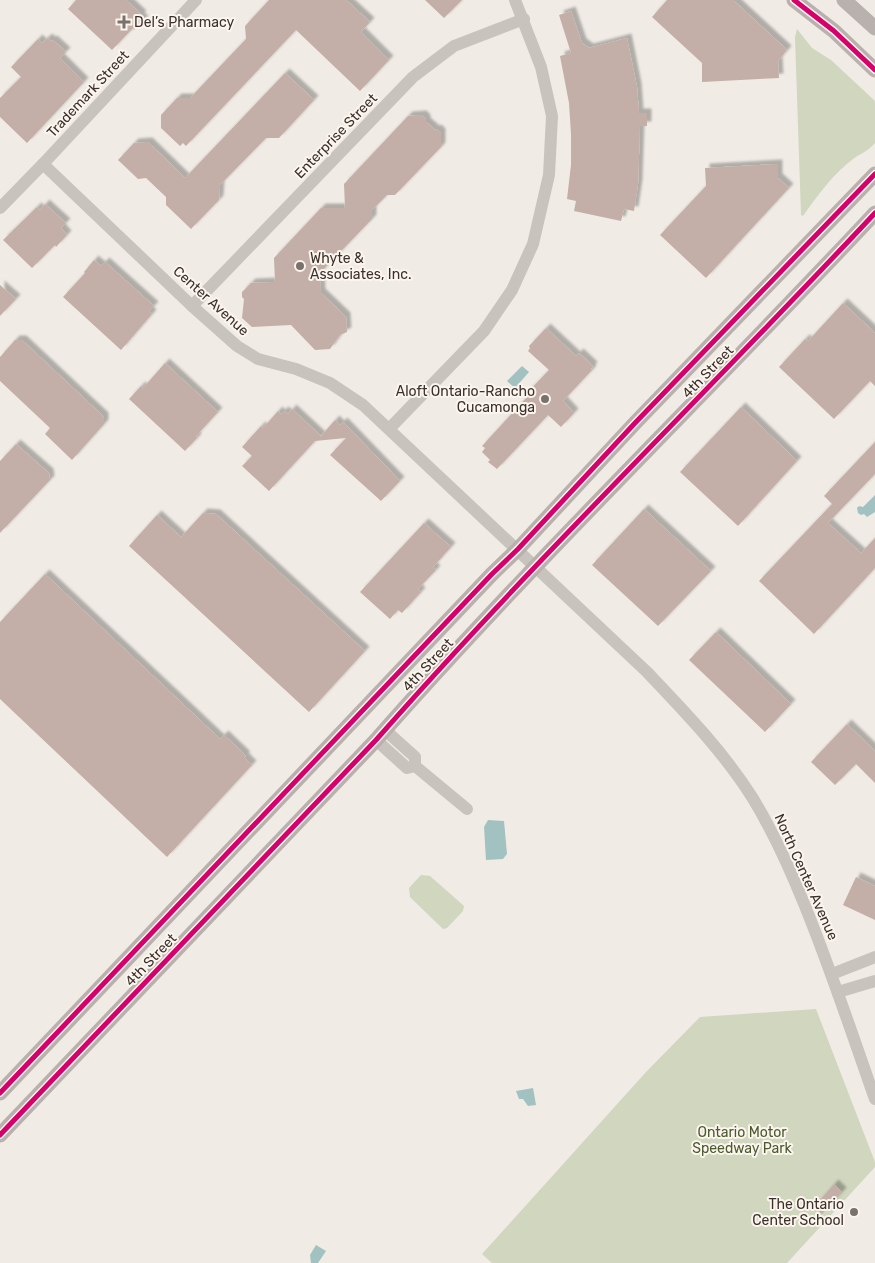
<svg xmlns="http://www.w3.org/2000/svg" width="875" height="1263" viewBox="0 0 875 1263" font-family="Rubik,sans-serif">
  <defs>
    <filter id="shadow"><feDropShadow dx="4.5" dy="-4.5" stdDeviation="1" flood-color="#0004"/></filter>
  </defs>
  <rect width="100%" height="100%" fill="#f0ebe5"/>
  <g fill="#d1d6bf">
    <path d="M797,29L812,48L831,60L875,101V143C867,152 861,153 853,159C833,174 817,196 803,216L801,215L795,37Z"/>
    <path d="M421,875L430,876L464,906L463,911L447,928L443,929L410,897L409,888Z"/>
    <path d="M816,1009L875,1162V1167L787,1263H492L482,1254L646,1072L700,1017Z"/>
  </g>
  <g fill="#a1c2c1">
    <path d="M522,366L529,372L515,388L507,381Z"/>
    <path d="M875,495V512L867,517L864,514L861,515L858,513L857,508L859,506L863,507Z"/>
    <path d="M488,820L504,821L507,854L503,859L486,860L484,827Z"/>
    <path d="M533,1088L536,1105L528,1106L523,1099H519L516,1091Z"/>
    <path d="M316,1245L326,1251L318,1263H311L310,1255Z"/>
  </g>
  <g fill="#c3afa7" filter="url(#shadow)">
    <path d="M76,0H126L142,15L140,17L144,20L134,30L133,28L112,50L68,9Z"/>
    <path d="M269,0H346L370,22L361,32L389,60L360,91L296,30L186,146L183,143L180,146L161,128V115L177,98H190L246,39L245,26Z"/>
    <path d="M425,0H462L444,18Z"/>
    <path d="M667,0H733L787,50L778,61L779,78L702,82V63L652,17Z"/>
    <path d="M571,11L582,43L589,48L627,38L637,87L639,113H647V126H640L638,184L634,211L624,209L621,221L574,211L576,201L567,199L571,165V134L569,103L560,56L571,53L559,15Z"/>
    <path d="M48,38L51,41L53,40L66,52L60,58L84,82L27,143L0,117V98L21,77L11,67L38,39L42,43Z"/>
    <path d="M285,73L314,100L279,138H266L220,185L219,200L191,229L166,205V197L146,178L138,179L118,160L134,143L148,142L185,178Z"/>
    <path d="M422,115L426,119V122L435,130L437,129L441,133V147L395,195H387L372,210V219L320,273L321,293L346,317L347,332L340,335L330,349L315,350L291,325L252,327L242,318L244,299L242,297V292L251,283L275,282L274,258L321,208H345L344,184L408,116Z"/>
    <path d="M778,164V178L789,188L706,278L660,235L706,186L705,168Z"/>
    <path d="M45,204L66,223L61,228L67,235L56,247L55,245L32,268L3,240L37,207L40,210Z"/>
    <path d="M94,260L101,266L105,262L154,306L149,311L152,314L121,350L63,297L85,273L84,272Z"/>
    <path d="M0,285L16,299L0,316Z"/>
    <path d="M843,303L875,333V386L870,381L834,419L779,367L805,339L808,341Z"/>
    <path d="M546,328L576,356L579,353L593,366L591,369L592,370L563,401L574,413L561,427L548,415L497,469L488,462L490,460L482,452L485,448L482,446L528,396L526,394L549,370L528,351L530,348L529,346Z"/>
    <path d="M15,340H22L104,417V424L72,460L45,434L50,428L0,381V357Z"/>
    <path d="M165,363L218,412L196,436L197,438L185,451L129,399L141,386L143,388Z"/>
    <path d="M741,407L797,461L738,526L680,472Z"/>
    <path d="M292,409L321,436L335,420L340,425L343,422L400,481L381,501L330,455L346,438L315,441L269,491L242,466L252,456L242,447L261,426L263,428L278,411L281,414L284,411L288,414Z"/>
    <path d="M875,442V474L828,523L861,553L875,538V568L814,634L759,581L832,504L824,496Z"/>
    <path d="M16,444L49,473L50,480L0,533V461Z"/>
    <path d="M644,509L711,571L658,626L592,565Z"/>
    <path d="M203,513L216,514L365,651L309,712L129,546L157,515L181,537Z"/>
    <path d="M424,523L451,547L433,567L436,570L418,589L421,592L402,613L398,610L390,619L360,592Z"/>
    <path d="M45,574L220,739L224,735L246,756L244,757L252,765L167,857L0,699V622Z"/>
    <path d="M716,632L791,704L765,732L689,660Z"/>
    <path d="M847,724L875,751V783L856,764L835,785L811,762Z"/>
    <path d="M856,877L875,886V920L843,905Z"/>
    <path d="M834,1184L842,1192L822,1214L814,1207Z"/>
  </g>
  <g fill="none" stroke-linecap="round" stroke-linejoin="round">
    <g stroke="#c9c3be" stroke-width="12">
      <path d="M43,164L192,306L237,346L258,359L296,369L330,383L363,405L647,672C685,712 722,750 752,797C773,831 790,869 805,906C831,970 852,1034 875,1099"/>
      <path d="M0,208L43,164L196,0"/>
      <path d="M192,306L413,77L454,46L524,19"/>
      <path d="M389,429L484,331L512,290L533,244L549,175L552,116L541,67L515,0"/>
      <path d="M385,730L415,757V766"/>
      <path d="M376,740L407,768L415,766L467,809"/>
      <path d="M832,974L875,957"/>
      <path d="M838,992L875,981"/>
    </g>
    <g stroke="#b8b1ad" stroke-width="15">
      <path d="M794,0L834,31L875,70"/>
      <path d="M844,0L875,28"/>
      <path d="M0,1093L492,574L518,549L635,423L875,174"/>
      <path d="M0,1135L376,740C536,558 710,390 875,213"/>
    </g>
    <g stroke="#fbf5ee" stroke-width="8">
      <g id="cycleway">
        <path d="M794,0L834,31L875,70"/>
        <path d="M0,1093L492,574L518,549L635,423L875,174"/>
        <path d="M0,1135L376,740C536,558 710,390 875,213"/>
      </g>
    </g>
    <use href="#cycleway" stroke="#d6006c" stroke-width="5"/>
  </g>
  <g fill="#7a716c" stroke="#fbf5ee" stroke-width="2">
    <path d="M121.5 14.5h5v5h5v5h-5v5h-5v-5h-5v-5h5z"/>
    <circle cx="300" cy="266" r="5"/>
    <circle cx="545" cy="399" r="5"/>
    <circle cx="854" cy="1212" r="5"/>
  </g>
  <g text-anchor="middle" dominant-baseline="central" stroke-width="4" stroke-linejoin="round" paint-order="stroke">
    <g font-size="14" fill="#3b302b" stroke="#fbf5ee" text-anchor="start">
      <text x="134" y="22">Del’s Pharmacy</text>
      <text x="310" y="258">Whyte &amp;<tspan x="310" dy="16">Associates, Inc.</tspan></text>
      <text x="535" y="391" text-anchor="end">Aloft Ontario-Rancho<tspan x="535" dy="16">Cucamonga</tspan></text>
      <text x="844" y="1204" text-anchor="end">The Ontario<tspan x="844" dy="16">Center School</tspan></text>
    </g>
    <g font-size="14" fill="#3b302b" stroke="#fbf5ee">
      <text transform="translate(88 94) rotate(-47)">Trademark Street</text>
      <text transform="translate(336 136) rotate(-46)">Enterprise Street</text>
      <text transform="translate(211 301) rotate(42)">Center Avenue</text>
      <text transform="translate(708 372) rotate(-46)">4th Street</text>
      <text transform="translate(428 665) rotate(-47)">4th Street</text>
      <text transform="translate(806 877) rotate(66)">North Center Avenue</text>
      <text transform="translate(151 960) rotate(-46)">4th Street</text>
    </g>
    <g font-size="14" fill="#4a5a2e" stroke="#fbf5ee">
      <text x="742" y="1132">Ontario Motor<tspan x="742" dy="16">Speedway Park</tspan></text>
    </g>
  </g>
</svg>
